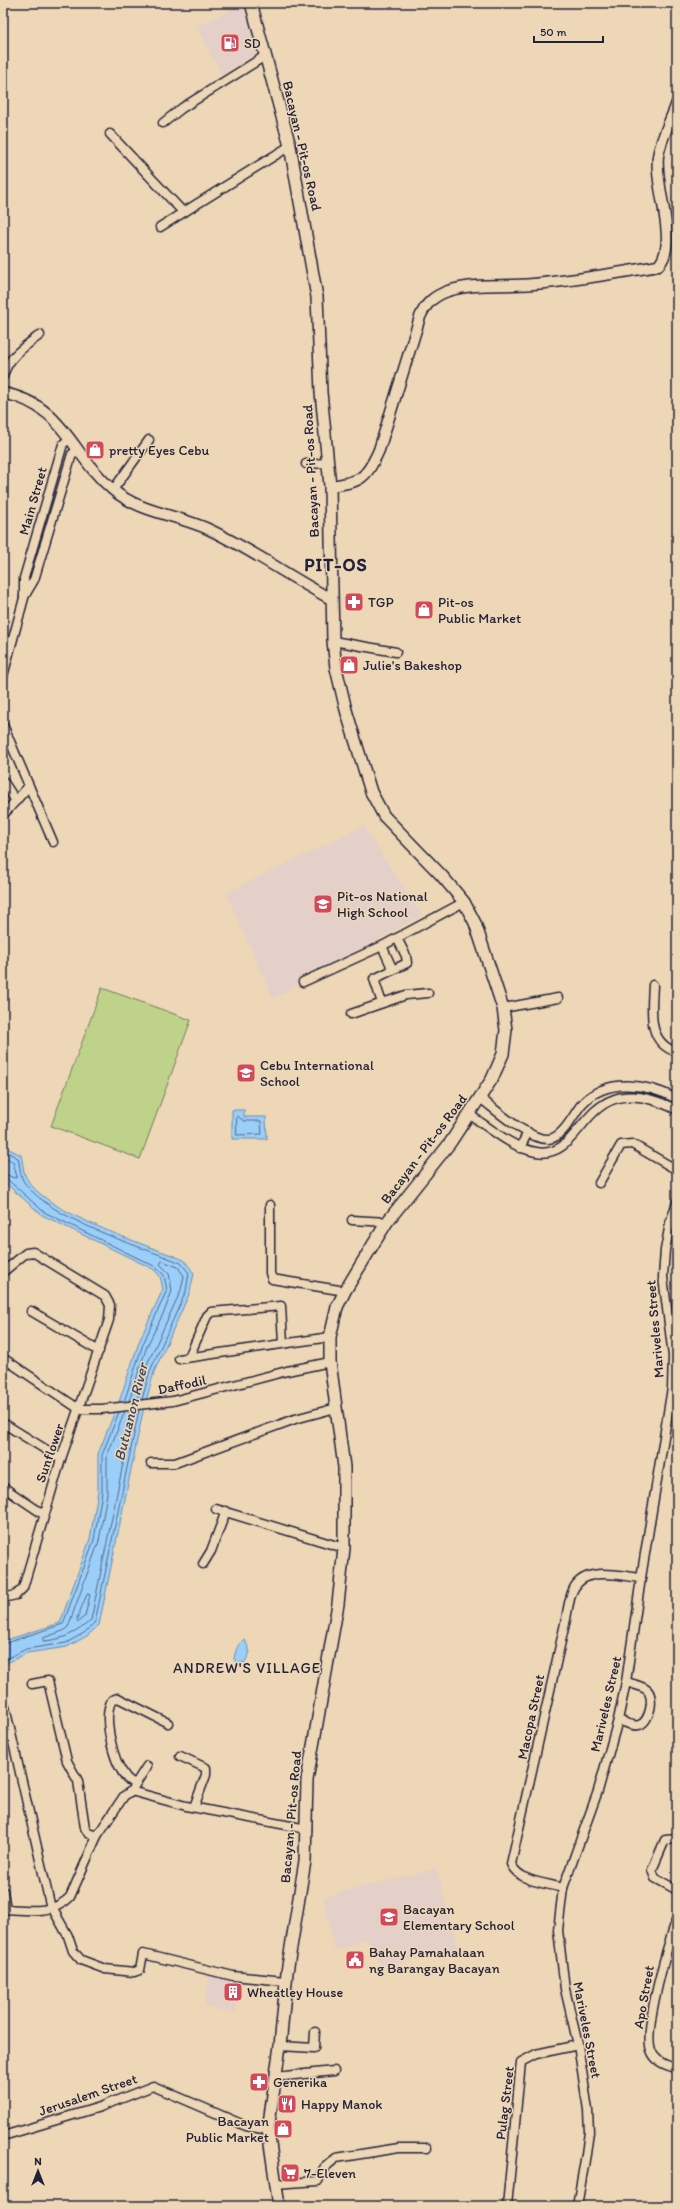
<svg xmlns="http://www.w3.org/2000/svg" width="680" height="2209" viewBox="0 0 680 2209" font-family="Itim,sans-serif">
  <rect width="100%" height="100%" fill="#edd7b6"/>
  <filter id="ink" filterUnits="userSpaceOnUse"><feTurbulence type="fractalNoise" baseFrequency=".025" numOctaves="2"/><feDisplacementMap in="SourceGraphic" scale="8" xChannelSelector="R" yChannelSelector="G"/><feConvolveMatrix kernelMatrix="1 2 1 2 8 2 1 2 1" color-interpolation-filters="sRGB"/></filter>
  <g filter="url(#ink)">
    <g fill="#e4d0c8">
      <path d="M245,3L259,52L222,75L196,27Z"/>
      <path d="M363,826L422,915L273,999L226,893Z"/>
      <path d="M436,1868L459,1949L382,1968L367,1938L335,1951L323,1897Z"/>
      <path d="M210,1973L243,1979L235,2013L204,2006Z"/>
    </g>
    <path fill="#bed389" stroke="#707a62" d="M102,988L191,1020L140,1159L51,1126Z"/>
    <g fill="#9bcff9" stroke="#6b8aad">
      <path d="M232,1110H244V1117H266L267,1139H232Z"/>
      <path d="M3,1146L21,1155C23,1163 23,1173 27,1179C47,1214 145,1244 184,1260L194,1273L190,1292L154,1372L142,1416L99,1625L87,1636L67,1647L27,1653L3,1665V1641L60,1623L90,1539L98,1491V1454L120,1399L139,1342L163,1289L160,1276L153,1269L42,1215L3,1181Z"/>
      <path d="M245,1640L250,1652L245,1662L238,1664L234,1659C235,1653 238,1641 245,1640Z"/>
    </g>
    <path fill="#edd7b6" d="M147,1399L145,1410L122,1413L121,1401Z"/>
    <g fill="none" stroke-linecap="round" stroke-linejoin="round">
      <g stroke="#526787" stroke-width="1">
        <path d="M237,1116L244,1121H261L262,1134L237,1135Z"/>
        <path d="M3,1150L18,1158C20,1166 20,1176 24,1182C51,1220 137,1245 181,1263L189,1273L186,1291L150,1371L142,1399"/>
        <path d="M3,1156L13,1162L17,1177L14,1178L3,1173"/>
        <path d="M3,1178L7,1179L44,1212L154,1266L164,1275L167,1290L143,1344L124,1402"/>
        <path d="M129,1401L147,1346L164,1312L172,1291L169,1273L160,1264L162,1261L178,1267L184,1276L181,1290L145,1369L137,1400"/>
        <path d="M125,1411L107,1456V1493L99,1541L68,1627L63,1631L43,1638V1641C62,1640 77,1633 91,1620L134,1410"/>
        <path d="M88,1593L90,1595L85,1616L78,1622L77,1619Z"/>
        <path d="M3,1644L63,1624L94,1540L102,1492V1455L119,1412"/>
        <path d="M3,1661L26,1649L66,1643L84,1633L95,1622L139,1410"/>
      </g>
      <g stroke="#22223b" stroke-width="11">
        <g id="minor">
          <path d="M163,123L182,108L265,56"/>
          <path d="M110,134L183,212"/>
          <path d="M160,227L290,146"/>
          <path d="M3,376C8,357 25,346 40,335"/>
          <path d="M306,464L327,463"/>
          <path d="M113,490L149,440"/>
          <path d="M24,597L34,580L72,454L77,450"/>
          <path d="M333,641L396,652"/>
          <path d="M3,676L24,598V578L63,444L69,439"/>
          <path d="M3,725L53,842"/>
          <path d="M3,781L16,801"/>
          <path d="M3,815L29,786"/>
          <path d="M382,946L393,970"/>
          <path d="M303,982L382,946L464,902"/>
          <path d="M653,985C652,1009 646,1043 677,1052"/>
          <path d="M382,1003L374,979L407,963L406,956L397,938"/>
          <path d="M503,1008L558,998"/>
          <path d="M351,1014L406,995L428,993"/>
          <path d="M480,1098C495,1109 529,1140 548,1139C563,1138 573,1115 581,1105C606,1076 648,1084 677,1099"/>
          <path d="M470,1115C490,1128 512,1148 536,1152C588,1162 580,1061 677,1110"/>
          <path d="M520,1148L528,1132"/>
          <path d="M599,1183L621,1145L632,1144L677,1170"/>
          <path d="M270,1205V1273L272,1279L345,1291"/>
          <path d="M352,1220L387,1222"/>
          <path d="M3,1272L26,1253L33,1252L105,1296L110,1305L109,1320L61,1459L23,1588L16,1595L3,1598"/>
          <path d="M31,1311L99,1351"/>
          <path d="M189,1357L207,1316L211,1312L281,1306L283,1343"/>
          <path d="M3,1358L79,1409H102L173,1401L287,1371L330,1362"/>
          <path d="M179,1359L330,1337"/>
          <path d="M3,1423L61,1459"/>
          <path d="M151,1463H175L295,1419L336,1408"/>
          <path d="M3,1487L43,1514"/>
          <path d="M216,1509L344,1548"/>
          <path d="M203,1564L211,1551L226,1511"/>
          <path d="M32,1684L48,1681L67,1761L78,1781L85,1828L88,1833L97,1836"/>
          <path d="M5,1707L50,1904L68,1936L73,1951L81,1960L105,1969L134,1972L140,1970L143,1954L233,1976L285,1981"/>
          <path d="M618,1720C625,1722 633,1727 639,1725C650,1722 655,1697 647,1690C642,1686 633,1684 626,1682"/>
          <path d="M180,1756L206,1768V1775L194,1807"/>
          <path d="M135,1784C131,1782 127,1779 125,1776C113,1761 102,1717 112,1700L118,1698L168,1723"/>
          <path d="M131,1791L186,1806L307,1829"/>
          <path d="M677,1839L665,1840L652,1870L655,1878L677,1890"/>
          <path d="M563,1888C546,1883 519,1882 511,1864L566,1619C568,1609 569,1597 574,1588C586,1566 620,1576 641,1578"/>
          <path d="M3,1891L6,1909"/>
          <path d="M3,1909C26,1910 53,1915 70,1897L97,1836L124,1796L131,1791L147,1766"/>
          <path d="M677,1918C669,1941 643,2029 651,2050C655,2062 666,2066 677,2068"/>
          <path d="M280,2046L314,2048L315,2032"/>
          <path d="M275,2077L334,2071"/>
          <path d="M3,2136L100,2107L153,2086L246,2126L268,2130"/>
          <path d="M275,2184L318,2181L324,2168L336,2158L399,2148H427"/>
          <path d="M507,2206L521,2062L536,2054L578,2045"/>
          <path d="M577,2206L586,2154L589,2132L588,2110L578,2045L565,1989L558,1930L563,1888L598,1791L618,1720L626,1682L641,1578L672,1388L673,1356L663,1277L665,1250L670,1223L677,1202"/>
          <path d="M677,2206V2205"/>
        </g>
      </g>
      <g stroke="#22223b" stroke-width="13">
        <g id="tertiary">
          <path d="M3,393C65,405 70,454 113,490C139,512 177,515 208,529C249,548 290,577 331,599"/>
          <path d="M330,486C361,482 366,479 379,450L420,317C426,303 434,296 448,291C476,282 505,287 533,284C575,281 617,273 658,266C680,243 654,189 658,156C661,138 671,120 677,103"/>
        </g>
      </g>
      <g stroke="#22223b" stroke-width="14">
        <path id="secondary" d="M251,3L290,146L317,297L321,392L330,486L333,641L336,668L346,710L371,792L384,816L442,876L464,902L475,923L503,1008L506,1030L503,1054L492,1079L450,1143L387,1222L374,1243L345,1291L337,1307L330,1337V1362L344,1467V1548L338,1604L307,1780L305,1861L287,1972L280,2046L268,2130L279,2206"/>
      </g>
      <use href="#minor" stroke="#edd7b6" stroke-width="8"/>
      <use href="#tertiary" stroke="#edd7b6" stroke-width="10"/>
      <use href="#secondary" stroke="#edd7b6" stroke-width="11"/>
    </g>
  </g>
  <defs>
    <g id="fuel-square" transform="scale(1)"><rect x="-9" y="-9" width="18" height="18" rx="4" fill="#d1495b" stroke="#edd7b6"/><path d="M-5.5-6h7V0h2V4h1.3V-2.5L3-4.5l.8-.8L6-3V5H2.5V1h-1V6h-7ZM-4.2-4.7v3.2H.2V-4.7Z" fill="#fff"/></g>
    <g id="shop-square" transform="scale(1)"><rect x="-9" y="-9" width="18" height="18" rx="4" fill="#d1495b" stroke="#edd7b6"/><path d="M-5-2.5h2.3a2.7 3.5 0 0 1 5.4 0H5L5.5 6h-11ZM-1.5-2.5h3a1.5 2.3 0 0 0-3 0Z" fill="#fff"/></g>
    <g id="pharmacy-square" transform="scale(1)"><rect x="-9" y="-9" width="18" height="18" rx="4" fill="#d1495b" stroke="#edd7b6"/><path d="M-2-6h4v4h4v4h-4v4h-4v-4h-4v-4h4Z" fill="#fff"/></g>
    <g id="school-square" transform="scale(1)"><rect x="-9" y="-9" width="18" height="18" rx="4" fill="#d1495b" stroke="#edd7b6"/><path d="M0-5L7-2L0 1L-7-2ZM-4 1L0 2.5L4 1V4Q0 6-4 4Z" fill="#fff"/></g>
    <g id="civic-square" transform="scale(1)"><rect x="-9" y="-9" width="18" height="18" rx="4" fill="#d1495b" stroke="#edd7b6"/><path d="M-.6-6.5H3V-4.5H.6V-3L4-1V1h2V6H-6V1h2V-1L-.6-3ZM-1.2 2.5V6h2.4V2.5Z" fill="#fff"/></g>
    <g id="building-square" transform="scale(1)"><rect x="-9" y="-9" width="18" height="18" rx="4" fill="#d1495b" stroke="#edd7b6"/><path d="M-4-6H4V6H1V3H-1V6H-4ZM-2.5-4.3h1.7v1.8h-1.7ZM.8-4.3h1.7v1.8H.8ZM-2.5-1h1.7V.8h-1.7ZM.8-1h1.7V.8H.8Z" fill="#fff"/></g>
    <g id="restaurant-square" transform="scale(1)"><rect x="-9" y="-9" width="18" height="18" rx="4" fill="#d1495b" stroke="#edd7b6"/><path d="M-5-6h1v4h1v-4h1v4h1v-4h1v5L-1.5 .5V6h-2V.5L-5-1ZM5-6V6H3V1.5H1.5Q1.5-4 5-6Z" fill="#fff"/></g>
    <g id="supermarket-square" transform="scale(1)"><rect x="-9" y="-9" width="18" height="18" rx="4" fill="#d1495b" stroke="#edd7b6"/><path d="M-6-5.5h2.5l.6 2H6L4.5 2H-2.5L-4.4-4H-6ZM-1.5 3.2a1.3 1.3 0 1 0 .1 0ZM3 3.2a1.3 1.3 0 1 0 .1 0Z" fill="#fff"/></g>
  </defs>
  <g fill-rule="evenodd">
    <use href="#fuel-square" x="230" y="43"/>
    <use href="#shop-square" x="95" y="450"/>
    <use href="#pharmacy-square" x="354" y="602"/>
    <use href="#shop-square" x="424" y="610"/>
    <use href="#shop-square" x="349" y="665"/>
    <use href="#school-square" x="323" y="904"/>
    <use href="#school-square" x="246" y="1073"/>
    <use href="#school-square" x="389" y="1917"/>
    <use href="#civic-square" x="355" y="1960"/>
    <use href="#building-square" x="233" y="1992"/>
    <use href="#pharmacy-square" x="259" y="2082"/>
    <use href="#restaurant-square" x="287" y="2104"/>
    <use href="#shop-square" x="283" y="2129"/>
    <use href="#supermarket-square" x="290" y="2173"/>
  </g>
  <g text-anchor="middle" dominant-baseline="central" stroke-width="3" stroke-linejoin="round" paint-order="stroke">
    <g font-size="14" fill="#22223b" stroke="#edd7b6" text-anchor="start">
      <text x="244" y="43">SD</text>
      <text x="109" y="450">pretty Eyes Cebu</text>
      <text x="368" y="602">TGP</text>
      <text x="438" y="602">Pit-os<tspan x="438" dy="16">Public Market</tspan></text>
      <text x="363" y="665">Julie's Bakeshop</text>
      <text x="337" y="896">Pit-os National<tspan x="337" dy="16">High School</tspan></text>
      <text x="260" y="1065">Cebu International<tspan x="260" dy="16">School</tspan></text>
      <text x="403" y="1909">Bacayan<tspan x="403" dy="16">Elementary School</tspan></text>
      <text x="369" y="1952">Bahay Pamahalaan<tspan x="369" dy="16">ng Barangay Bacayan</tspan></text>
      <text x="247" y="1992">Wheatley House</text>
      <text x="273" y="2082">Generika</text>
      <text x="301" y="2104">Happy Manok</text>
      <text x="269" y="2121" text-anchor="end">Bacayan<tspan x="269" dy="16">Public Market</tspan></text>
      <text x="304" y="2173">7-Eleven</text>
    </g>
    <g font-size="14" fill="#22223b" stroke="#edd7b6">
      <text transform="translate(302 146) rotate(77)">Bacayan - Pit-os Road</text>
      <text transform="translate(311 471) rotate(-93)">Bacayan - Pit-os Road</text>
      <text transform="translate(33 501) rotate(-74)">Main Street</text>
      <text transform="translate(424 1149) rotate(-53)">Bacayan - Pit-os Road</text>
      <text transform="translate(655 1329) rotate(-95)">Mariveles Street</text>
      <text transform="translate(182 1385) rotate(-12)">Daffodil</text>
      <text transform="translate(50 1453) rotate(-71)">Sunflower</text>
      <text transform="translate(606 1704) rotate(-77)">Mariveles Street</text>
      <text transform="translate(531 1717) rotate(-78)">Macopa Street</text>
      <text transform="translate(291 1817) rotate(-85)">Bacayan - Pit-os Road</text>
      <text transform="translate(644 1997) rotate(-80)">Apo Street</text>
      <text transform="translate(587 2030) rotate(79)">Mariveles Street</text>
      <text transform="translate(88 2095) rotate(-19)">Jerusalem Street</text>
      <text transform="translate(505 2103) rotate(-83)">Pulag Street</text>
    </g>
    <g font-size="15" font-style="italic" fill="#3a4561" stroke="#edd7b6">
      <text transform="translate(131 1412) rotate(-76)">Butuanon River</text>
    </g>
    <g font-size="15" letter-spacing="1" fill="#22223b" stroke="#edd7b6">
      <text x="247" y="1668">ANDREW'S VILLAGE</text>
    </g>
    <g font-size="18" font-weight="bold" letter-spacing="1" fill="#22223b" stroke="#edd7b6">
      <text x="336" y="565">PIT-OS</text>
    </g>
  </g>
  <rect width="680" height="2209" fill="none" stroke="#edd7b6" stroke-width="16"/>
  <rect x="8" y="8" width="664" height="2193" fill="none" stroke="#22223b" stroke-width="1.5" filter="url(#ink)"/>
  <g transform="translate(38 2171)" stroke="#edd7b6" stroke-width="3" paint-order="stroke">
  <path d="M0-3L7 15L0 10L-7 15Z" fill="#22223b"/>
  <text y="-6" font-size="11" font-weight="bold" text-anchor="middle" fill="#22223b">N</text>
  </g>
  <path d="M534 36v6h69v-6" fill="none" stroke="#22223b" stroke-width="2"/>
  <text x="540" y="36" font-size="12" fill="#22223b" stroke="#edd7b6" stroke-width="3" paint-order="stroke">50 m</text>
</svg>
